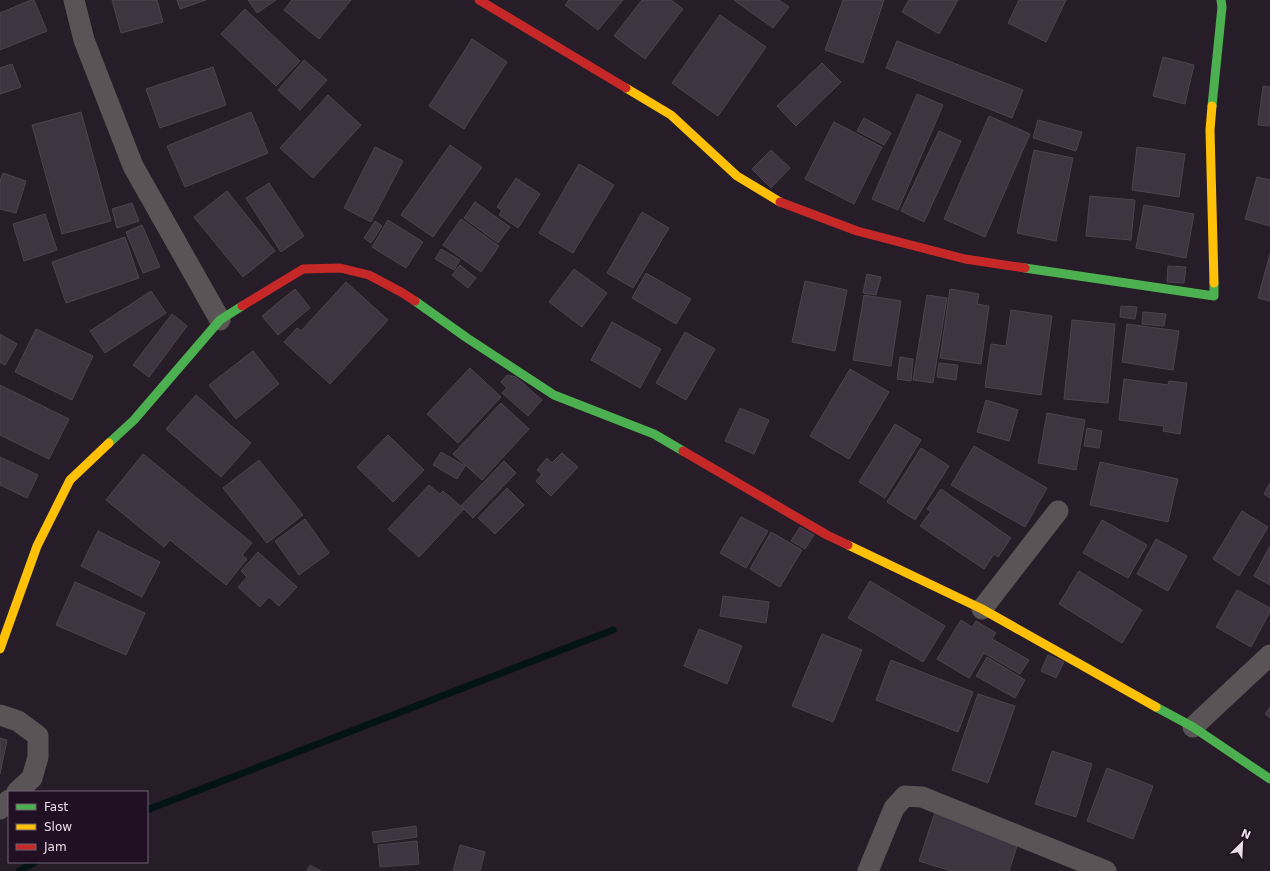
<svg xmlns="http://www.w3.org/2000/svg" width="1270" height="871" viewBox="0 0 1270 871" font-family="'DejaVu Sans',sans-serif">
  <rect width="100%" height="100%" fill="#271d28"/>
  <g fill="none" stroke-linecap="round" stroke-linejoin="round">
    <g stroke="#041317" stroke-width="7">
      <path d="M147,810L613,630"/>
      <path d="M19,871L35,862"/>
    </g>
  </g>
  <g fill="#3f3441" stroke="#4d444e">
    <path d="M31,0H34L47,31L0,50V13Z"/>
    <path d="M112,0H157L163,22L121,33Z"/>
    <path d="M177,0H206L180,9Z"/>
    <path d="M248,0H276L257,13Z"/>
    <path d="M292,0H351L319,39L284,10Z"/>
    <path d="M569,0H623L598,30L565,5Z"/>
    <path d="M642,0H671L683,9L645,59L614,36Z"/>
    <path d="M734,0H779L789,7L773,28Z"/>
    <path d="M843,0H884L863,63L825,50Z"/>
    <path d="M909,0H958L939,34L902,12Z"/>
    <path d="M1019,0H1066L1046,42L1008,23Z"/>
    <path d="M245,9L300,61L276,86L221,34Z"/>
    <path d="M720,15L766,47L718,116L672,83Z"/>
    <path d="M472,39L507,62L464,129L429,106Z"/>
    <path d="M897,41L1023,90L1012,118L886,68Z"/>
    <path d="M1163,57L1194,65L1185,104L1153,96Z"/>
    <path d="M304,60L327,80L300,110L278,90Z"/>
    <path d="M822,63L841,82L796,126L777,106Z"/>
    <path d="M12,64L21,87L0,94V68Z"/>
    <path d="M213,67L226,105L160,128L146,89Z"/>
    <path d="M1263,86L1270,87V126L1258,125Z"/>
    <path d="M917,94L943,105L898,210L872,199Z"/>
    <path d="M328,95L361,125L313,178L280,148Z"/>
    <path d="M81,112L111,221L62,234L32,125Z"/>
    <path d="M251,112L268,153L185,187L167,146Z"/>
    <path d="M989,116L1030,134L985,237L944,219Z"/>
    <path d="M864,118L891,133L884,145L857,131Z"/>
    <path d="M1038,120L1082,132L1076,151L1033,138Z"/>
    <path d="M834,122L882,147L854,204L805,179Z"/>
    <path d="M939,131L961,141L924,222L901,211Z"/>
    <path d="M450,145L482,167L433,237L401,215Z"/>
    <path d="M375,147L403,161L371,222L344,208Z"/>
    <path d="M1137,147L1185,154L1179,197L1132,190Z"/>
    <path d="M771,150L790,168L771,188L752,169Z"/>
    <path d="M1034,150L1073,158L1056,241L1017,233Z"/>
    <path d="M579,164L614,185L573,253L539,233Z"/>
    <path d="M3,173L26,181L16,213L0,209V181Z"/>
    <path d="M1257,177L1270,180V226L1245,219Z"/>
    <path d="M516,178L540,194L518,228L499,215L502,210L497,207Z"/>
    <path d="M269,183L304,236L281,252L246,198Z"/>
    <path d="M227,191L275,251L243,277L194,217Z"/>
    <path d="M1090,196L1135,200L1131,240L1086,236Z"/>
    <path d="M475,202L510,227L498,243L464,218Z"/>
    <path d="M132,203L139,221L117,228L112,209Z"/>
    <path d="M1144,205L1194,214L1186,258L1136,248Z"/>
    <path d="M642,212L669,228L633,288L607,273Z"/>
    <path d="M45,214L57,250L24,261L13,224Z"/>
    <path d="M461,219L499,246L481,272L443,245Z"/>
    <path d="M388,220L423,242L406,268L372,247Z"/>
    <path d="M375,221L382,226L371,243L364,238Z"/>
    <path d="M142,225L160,267L143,273L126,232Z"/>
    <path d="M125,237L139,278L66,303L52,262Z"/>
    <path d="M441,249L460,260L454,270L435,259Z"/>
    <path d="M1270,254V301L1258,298Z"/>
    <path d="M460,265L476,278L468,288L452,275Z"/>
    <path d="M1168,266L1186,267L1184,283L1167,282Z"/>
    <path d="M574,269L607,293L582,327L549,302Z"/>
    <path d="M646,273L691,299L676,324L632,298Z"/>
    <path d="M867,274L881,277L876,295L863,293Z"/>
    <path d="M805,281L847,290L835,351L792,342Z"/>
    <path d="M346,282L388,320L330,384L284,342L297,328L301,331Z"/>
    <path d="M295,289L310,308L278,335L262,316Z"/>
    <path d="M950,289L979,294L977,304L989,306L981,364L940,358Z"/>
    <path d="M151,291L166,313L105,353L90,331Z"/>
    <path d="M864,295L901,301L891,366L853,360Z"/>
    <path d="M927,295L947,298L933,383L913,380Z"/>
    <path d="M1121,306L1137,307L1135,319L1120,317Z"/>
    <path d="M1011,310L1052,316L1041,395L985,387L991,344L1006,346Z"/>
    <path d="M1143,312L1166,314L1164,326L1142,324Z"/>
    <path d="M172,314L187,326L149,377L133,365Z"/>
    <path d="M1072,320L1115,324L1108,403L1064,399Z"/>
    <path d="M612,322L661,349L640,388L591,360Z"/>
    <path d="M1127,324L1179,331L1173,370L1122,362Z"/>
    <path d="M36,329L93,356L72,400L15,372Z"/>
    <path d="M685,332L715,349L686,400L656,383Z"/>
    <path d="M0,334L17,344L5,365L0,362Z"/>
    <path d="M253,351L279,384L236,419L209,385Z"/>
    <path d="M900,357L913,359L911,381L897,379Z"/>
    <path d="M939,363L958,365L956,380L937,377Z"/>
    <path d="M470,368L501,397L458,443L427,414Z"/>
    <path d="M850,369L889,392L849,459L810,436Z"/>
    <path d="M507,375L516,377L542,400L528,416L502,393L507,388L501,382Z"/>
    <path d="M1124,379L1168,385L1169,381L1187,383L1180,434L1163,431L1164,426L1119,420Z"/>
    <path d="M0,385L69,419L49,459L0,435Z"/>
    <path d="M196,395L251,443L221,477L166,429Z"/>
    <path d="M986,400L1018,410L1009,441L977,432Z"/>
    <path d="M501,403L529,429L482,480L453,454Z"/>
    <path d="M740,408L769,420L754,454L725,441Z"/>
    <path d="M1047,413L1085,420L1076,470L1038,463Z"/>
    <path d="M895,424L921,440L885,498L859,482Z"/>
    <path d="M1087,428L1102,431L1099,448L1084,446Z"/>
    <path d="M388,435L424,470L393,502L357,467Z"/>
    <path d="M974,446L1047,488L1025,527L951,485Z"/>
    <path d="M921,448L949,466L915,520L887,502Z"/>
    <path d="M441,452L465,466L457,479L433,465Z"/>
    <path d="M562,453L578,467L551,496L536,481L542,474L537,470L547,458L552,463Z"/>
    <path d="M143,454L252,543L242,555L247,559L226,585L170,540L164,547L106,500Z"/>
    <path d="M0,457L38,475L27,498L0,485Z"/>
    <path d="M259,460L303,515L267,543L223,488Z"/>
    <path d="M504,461L516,473L473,518L461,506Z"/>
    <path d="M1100,462L1178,479L1168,522L1090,505Z"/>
    <path d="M1270,483V498L1264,494Z"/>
    <path d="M429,485L440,494L443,491L464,509L419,557L388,529Z"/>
    <path d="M507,488L524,505L495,534L478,518Z"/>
    <path d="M941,489L1011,538L998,557L994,554L984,569L920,526L931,511L927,509Z"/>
    <path d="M1242,511L1268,527L1239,576L1213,559Z"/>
    <path d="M741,517L768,531L746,568L720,553Z"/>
    <path d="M305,519L329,553L299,575L275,541Z"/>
    <path d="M1102,520L1147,545L1128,578L1083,553Z"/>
    <path d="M800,527L814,535L805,549L791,541Z"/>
    <path d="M98,531L160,562L142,597L81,566Z"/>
    <path d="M771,532L802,550L780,587L750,569Z"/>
    <path d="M1156,539L1187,556L1168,591L1137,574Z"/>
    <path d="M1270,546V585L1254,576Z"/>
    <path d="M258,552L297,587L279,606L269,597L260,607L238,587L247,577L241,571Z"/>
    <path d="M1079,571L1142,610L1122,643L1059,604Z"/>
    <path d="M870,581L945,626L923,662L848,618Z"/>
    <path d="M75,582L145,613L126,655L56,625Z"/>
    <path d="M1237,590L1270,608V612L1251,647L1216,627Z"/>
    <path d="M723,596L769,602L766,623L720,616Z"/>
    <path d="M961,620L972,627L976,621L996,633L992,639L1029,660L1020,674L984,653L969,678L937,659Z"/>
    <path d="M699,629L742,646L727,684L684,666Z"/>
    <path d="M822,634L862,650L833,722L792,706Z"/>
    <path d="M1048,655L1064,662L1056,678L1041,671Z"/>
    <path d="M987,657L1025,680L1015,698L976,676Z"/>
    <path d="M891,660L973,692L958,732L876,700Z"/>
    <path d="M978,694L1015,706L988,783L952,770Z"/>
    <path d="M1270,707V718L1265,714Z"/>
    <path d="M0,738L7,740L0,774Z"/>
    <path d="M1052,751L1092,764L1076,817L1035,804Z"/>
    <path d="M1107,768L1153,786L1133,839L1087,821Z"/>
    <path d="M935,812L1019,840L1009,871H951L919,861Z"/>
    <path d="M416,826L417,837L374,843L372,832Z"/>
    <path d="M417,841L419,864L380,867L378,845Z"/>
    <path d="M460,845L485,852L480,871H453Z"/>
    <path d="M310,865L321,871H307Z"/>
  </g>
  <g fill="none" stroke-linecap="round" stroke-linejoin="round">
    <g stroke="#5a5456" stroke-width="21">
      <path d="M74,0L84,40L133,166L220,320"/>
      <path d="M982,609L1058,511"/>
      <path d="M0,715L18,721L38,736V757L32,778L17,792"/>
      <path d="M1193,727L1270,655"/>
      <path d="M0,809L9,800"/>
      <path d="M868,871L894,808L905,796L922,797L1106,871"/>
    </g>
    <g stroke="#4caf50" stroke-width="9">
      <path d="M1212,106L1222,7L1221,0"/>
      <path d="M1025,268L1214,296V283"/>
      <path d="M415,301L467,338L554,395L654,434L683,451"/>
      <path d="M109,443L134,420L220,320L242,306"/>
      <path d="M1156,707L1193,727L1270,779"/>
    </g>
    <g stroke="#ffc107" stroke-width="9">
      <path d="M626,88L671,115L737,176L780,202"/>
      <path d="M1212,106L1210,130L1214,283"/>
      <path d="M848,545L982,609L1156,707"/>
      <path d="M0,649L37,546L70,480L109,443"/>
    </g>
    <g stroke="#c62828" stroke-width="9">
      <path d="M479,0L626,88"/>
      <path d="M780,202L857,231L965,259L1025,268"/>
      <path d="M242,306L303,269L340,268L369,275L401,292L415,301"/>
      <path d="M683,451L827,535L848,545"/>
    </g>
  </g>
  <rect x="8" y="791" width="140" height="72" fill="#211023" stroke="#716273"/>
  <rect x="16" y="804" width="20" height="6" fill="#4caf50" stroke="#716273"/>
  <text x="44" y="811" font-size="12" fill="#eadeeb">Fast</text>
  <rect x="16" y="824" width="20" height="6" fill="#ffc107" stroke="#716273"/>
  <text x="44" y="831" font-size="12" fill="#eadeeb">Slow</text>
  <rect x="16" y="844" width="20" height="6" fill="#c62828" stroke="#716273"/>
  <text x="44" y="851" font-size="12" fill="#eadeeb">Jam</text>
  <g transform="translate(1242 843) rotate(24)" stroke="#211023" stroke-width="3" paint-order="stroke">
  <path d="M0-3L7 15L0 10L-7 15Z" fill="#eadeeb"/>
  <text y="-6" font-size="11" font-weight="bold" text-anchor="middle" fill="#eadeeb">N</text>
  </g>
</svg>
